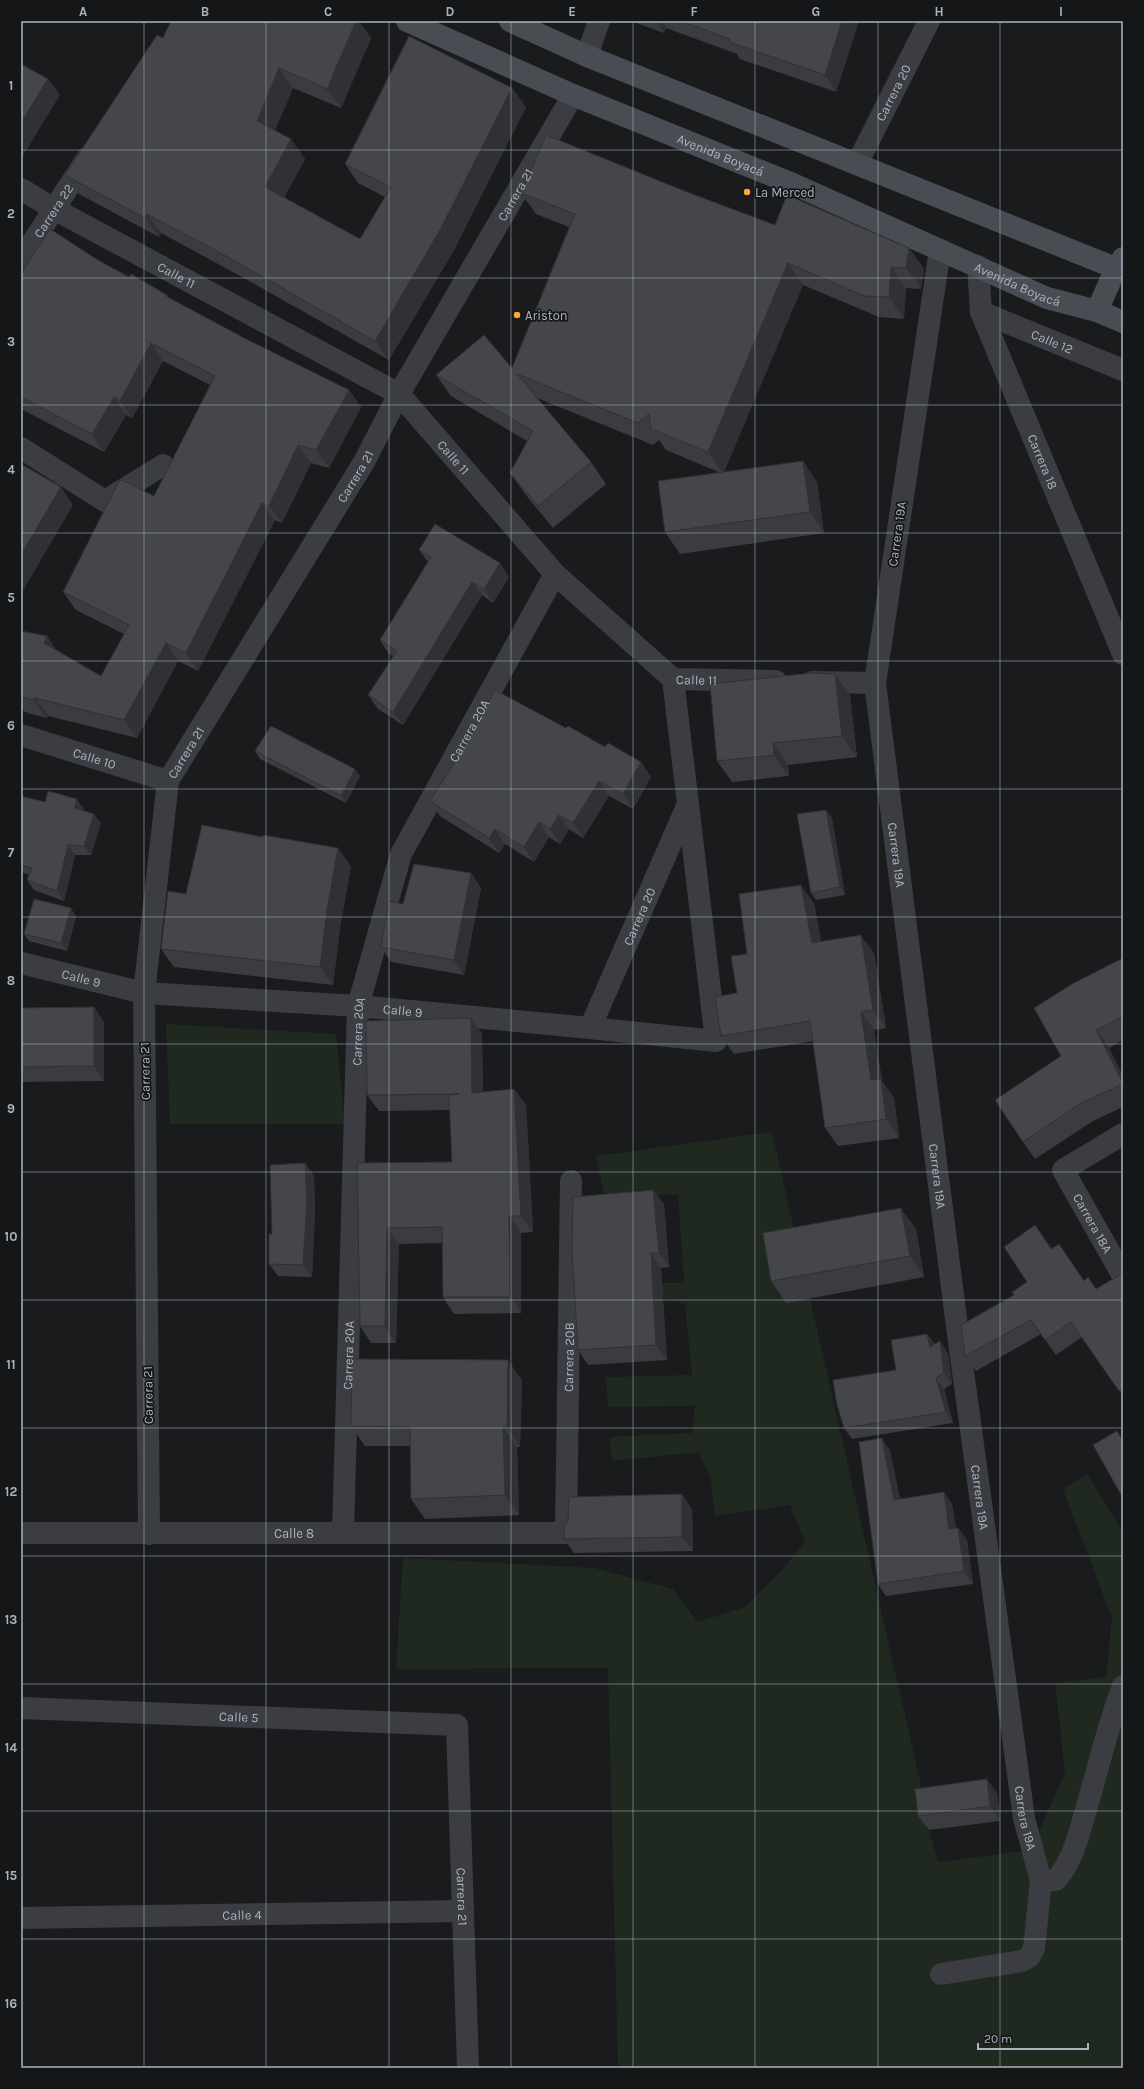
<svg xmlns="http://www.w3.org/2000/svg" width="1144" height="2089" viewBox="0 0 1144 2089" font-family="Karla,sans-serif">
  <rect width="100%" height="100%" fill="#1a1b1d"/>
  <g fill="#202920">
    <path d="M166,1024L336,1034L345,1124H170Z"/>
    <path d="M772,1132L925,1803L929,1830L938,1862L1031,1850L1065,1773L1055,1683L1106,1677L1112,1618L1063,1489L1087,1474L1123,1533V2068H618L608,1668L396,1669L403,1558L594,1568L673,1589L698,1622L745,1607L782,1570L805,1542L790,1505L715,1516L711,1480L699,1452L612,1461L609,1437L692,1433L695,1406L608,1407L606,1377L692,1375L685,1304L599,1283H684L678,1194L605,1198L596,1156Z"/>
  </g>
  <g fill="none" stroke-linecap="round" stroke-linejoin="round">
    <g stroke="#3b3d43" stroke-width="22">
      <path d="M21,189L54,209"/>
      <path d="M590,1028L716,1041L688,804"/>
    </g>
    <g stroke="#3b3d43" stroke-width="22">
      <path d="M587,56L599,21"/>
      <path id="s1" d="M857,164L929,21"/>
      <path id="s2" d="M54,209L399,394L555,574L673,679L776,681"/>
      <path id="s3" d="M940,250L875,683L959,1342L1024,1818L1041,1881L1056,1880C1073,1860 1078,1837 1085,1813C1098,1770 1107,1727 1123,1686"/>
      <path id="s4" d="M978,266L981,312L1123,654"/>
      <path id="s5" d="M981,312L1123,370"/>
      <path d="M21,448L105,501L163,465"/>
      <path d="M812,682L875,683"/>
      <path id="s6" d="M21,735L168,781"/>
      <path id="s7" d="M21,963L144,993L358,1006L590,1028L688,804L673,679"/>
      <path id="s8" d="M1123,1134L1063,1170L1123,1276"/>
      <path id="s9" d="M21,1533H566L571,1181"/>
      <path id="s10" d="M343,1533L358,1006L401,854L555,574"/>
      <path id="s11" d="M149,1534L144,993L168,781L364,462L399,394L573,95"/>
      <path id="s12" d="M21,1708L457,1725L468,2068"/>
      <path id="s13" d="M21,1918L463,1911"/>
      <path d="M941,1974L1022,1961L1030,1956L1034,1948L1041,1881"/>
    </g>
    <path stroke="#3b3d43" stroke-width="22" id="s14" d="M21,260L88,157"/>
    <g stroke="#494c53" stroke-width="22">
      <path id="s15" d="M407,21L573,95L793,184L1047,298L1097,311L1123,322"/>
      <path d="M510,21L587,56L1123,271"/>
      <path d="M1097,311L1116,268L1123,258"/>
    </g>
  </g>
  <g fill="#3a3c40">
    <path d="M171,21H359L371,38L341,108L293,88L275,130L305,159L284,198L360,239L385,197L358,183L345,164L512,88L526,107L454,250L389,360L242,277L161,233L159,237L79,194L65,175L163,38Z"/>
    <path d="M631,21H856L858,24L836,92L740,59L737,54L666,28L664,33Z"/>
    <path d="M687,192L775,225L909,248L924,269L921,289L906,288L904,319L879,317L803,285L724,472L803,461L817,482L824,533L680,554L665,532L721,473L666,450L659,440L653,445L537,398L591,462L606,484L553,528L525,494L510,473L527,441L451,396L436,375L512,368L569,227L536,214L521,193Z"/>
    <path d="M98,260L129,277L167,295L169,298L244,338L349,390L361,407L329,468L311,463L282,523L275,520L198,671L178,661L137,738L48,716L46,718L31,714L21,710V631L56,650L101,676L124,634L76,610L63,592L154,496L210,385L163,361L132,418L126,415L104,452L21,409V275Z"/>
    <path d="M419,550L509,577L493,603L482,595L403,725L378,709L368,695L393,656L389,654L380,640L428,562Z"/>
    <path d="M835,674L850,695L857,757L788,765L789,776L732,782L717,761Z"/>
    <path d="M566,728L605,747L641,762L651,777L633,809L609,796L583,838L569,829L560,844L549,837L534,862L505,844L499,853L440,816L430,801Z"/>
    <path d="M255,751L360,776L346,803L260,759Z"/>
    <path d="M21,796L45,802L84,809V811L101,823L91,855H75L64,901L34,890L27,880L29,875L21,872Z"/>
    <path d="M826,810L832,818L845,895L816,900L811,893Z"/>
    <path d="M351,866L340,928L333,985L174,967L161,949L186,894Z"/>
    <path d="M471,873L481,888L464,975L391,962L381,947L403,904Z"/>
    <path d="M814,903L821,941L874,953L886,1028L874,1030L882,1081L894,1098L899,1138L838,1146L825,1128L813,1041L734,1054L721,1036L737,993L747,954Z"/>
    <path d="M76,916L67,951L29,941L24,934Z"/>
    <path d="M1123,958V1040L1109,1048L1123,1076V1107L1093,1121L1035,1159L1023,1142L1061,1056Z"/>
    <path d="M21,1008L104,1022V1081L21,1082Z"/>
    <path d="M471,1018L482,1034L483,1092L514,1089L526,1105L533,1232L521,1233V1313L454,1314L443,1297L442,1243L399,1244L396,1343H371L360,1326L357,1163L452,1162L450,1110L379,1111L367,1095Z"/>
    <path d="M305,1163L314,1176L315,1212L312,1277L278,1276L269,1264L272,1234Z"/>
    <path d="M653,1190L664,1204L669,1267L661,1268L667,1360L588,1365L578,1350Z"/>
    <path d="M1035,1225L1052,1249L1084,1280L1096,1289L1123,1273V1396L1082,1337L1056,1355L1041,1334L976,1371L965,1356L1014,1295L1027,1282Z"/>
    <path d="M916,1229L924,1277L786,1303L771,1281Z"/>
    <path d="M927,1334L935,1344L948,1353L952,1384L944,1389L953,1423L852,1439L844,1428Z"/>
    <path d="M522,1380L520,1447H517L519,1515L425,1519L411,1499L410,1446H365L351,1426Z"/>
    <path d="M890,1451L900,1499L952,1504L956,1528H958L967,1540L973,1584L886,1596L878,1584Z"/>
    <path d="M692,1509L693,1551L574,1553L564,1539L568,1519Z"/>
    <path d="M997,1793L1000,1821L929,1830L918,1816Z"/>
  </g>
  <g fill="#303134">
    <path d="M356,21H359L371,38L341,108L327,89Z"/>
    <path d="M656,21H661L666,28L664,33Z"/>
    <path d="M842,21H856L858,24L836,92L825,75Z"/>
    <path d="M279,68L293,88L271,140L257,121Z"/>
    <path d="M48,79L60,95L21,159V123Z"/>
    <path d="M512,88L526,107L454,250L389,360L375,341Z"/>
    <path d="M291,139L305,159L279,207L265,187Z"/>
    <path d="M147,214L161,233L159,237L145,218Z"/>
    <path d="M909,248L924,269L921,289L906,268Z"/>
    <path d="M788,263L803,285L723,474L708,452Z"/>
    <path d="M891,267L906,288L904,319L889,297Z"/>
    <path d="M151,343L163,361L132,418L120,401Z"/>
    <path d="M349,390L361,407L329,468L316,450Z"/>
    <path d="M114,397L126,415L104,452L92,434Z"/>
    <path d="M298,445L311,463L282,523L269,506Z"/>
    <path d="M803,461L817,482L824,533L810,512Z"/>
    <path d="M61,487L73,505L21,594V555Z"/>
    <path d="M262,503L275,520L198,671L186,653Z"/>
    <path d="M500,563L509,577L493,603L484,589Z"/>
    <path d="M472,582L482,595L403,725L393,712Z"/>
    <path d="M47,636L59,654L44,643Z"/>
    <path d="M166,643L178,661L137,738L124,720Z"/>
    <path d="M835,674L850,695L857,757L842,736Z"/>
    <path d="M35,698L48,716L46,718L34,700Z"/>
    <path d="M773,743L788,765L789,776L774,755Z"/>
    <path d="M641,762L651,777L633,809L623,794Z"/>
    <path d="M355,769L360,776L346,803L341,796Z"/>
    <path d="M599,781L609,796L583,838L573,823Z"/>
    <path d="M77,799L84,809L82,818L75,808Z"/>
    <path d="M826,810L832,818L845,895L840,887Z"/>
    <path d="M94,814L101,823L91,855L84,846Z"/>
    <path d="M559,815L569,829L560,844L550,829Z"/>
    <path d="M539,822L549,837L534,862L524,847Z"/>
    <path d="M495,829L505,844L499,853L489,838Z"/>
    <path d="M68,845L75,855L64,901L57,891Z"/>
    <path d="M338,848L351,866L340,928L333,985L320,967L327,910Z"/>
    <path d="M471,873L481,888L464,975L454,960Z"/>
    <path d="M801,885L814,903L825,961L812,943Z"/>
    <path d="M71,908L76,916L67,951L61,943Z"/>
    <path d="M861,935L874,953L886,1028L873,1010Z"/>
    <path d="M94,1007L104,1022V1081L94,1066Z"/>
    <path d="M861,1012L874,1030L882,1081L894,1098L899,1138L886,1119L871,1080Z"/>
    <path d="M471,1018L482,1034L483,1109L472,1093Z"/>
    <path d="M1096,1030L1109,1048L1123,1076V1083Z"/>
    <path d="M514,1089L526,1105L533,1232L521,1216Z"/>
    <path d="M305,1163L314,1176L315,1212L312,1277L303,1265Z"/>
    <path d="M653,1190L664,1204L669,1267L659,1253Z"/>
    <path d="M901,1208L916,1229L924,1277L910,1256Z"/>
    <path d="M509,1216L521,1233V1313L510,1297Z"/>
    <path d="M387,1228L399,1244L396,1343L385,1326Z"/>
    <path d="M651,1253L661,1268L667,1360L656,1345Z"/>
    <path d="M927,1334L935,1345L930,1347Z"/>
    <path d="M940,1341L948,1353L952,1384L944,1373Z"/>
    <path d="M508,1360L522,1380L520,1447L507,1427Z"/>
    <path d="M936,1378L944,1389L953,1423L946,1412Z"/>
    <path d="M503,1427L517,1447L519,1515L505,1495Z"/>
    <path d="M882,1438L890,1451L903,1513L894,1500Z"/>
    <path d="M944,1492L952,1504L958,1541L949,1529Z"/>
    <path d="M682,1494L692,1509L693,1551L682,1537Z"/>
    <path d="M958,1528L967,1540L973,1584L964,1571Z"/>
    <path d="M987,1779L997,1793L1000,1821L990,1806Z"/>
  </g>
  <g fill="#44464a" stroke="#303134">
    <path d="M171,21H356L327,89L279,68L257,121L291,139L265,187L360,239L391,187L345,164L409,36L512,88L440,230L375,341L228,257L147,214L145,218L65,175L157,35L163,38Z"/>
    <path d="M681,21H842L825,75L729,42L730,39Z"/>
    <path d="M21,64L48,79L21,123Z"/>
    <path d="M546,135L687,192L775,225L787,195L909,248L906,268L891,267L889,297L864,296L788,263L708,452L651,429L649,414L638,423L517,374L591,462L538,506L510,473L533,431L436,375L484,335L512,368L575,214L521,193Z"/>
    <path d="M50,229L98,260L129,277L131,274L167,295L166,296L244,338L349,390L316,450L298,445L269,506L262,503L186,653L166,643L124,720L35,698L34,700L21,697V631L47,636L44,643L101,676L129,625L63,592L119,481L122,480L154,496L215,376L151,343L120,401L114,397L92,434L21,397V275L26,266Z"/>
    <path d="M803,461L810,512L665,532L658,481Z"/>
    <path d="M21,464L61,487L21,555Z"/>
    <path d="M435,524L500,563L484,589L472,582L393,712L368,695L397,651L380,640L431,557L419,550Z"/>
    <path d="M812,673L835,674L842,736L773,743L774,755L717,761L710,684Z"/>
    <path d="M495,690L566,728L568,726L605,747L608,743L641,762L623,794L599,781L573,823L559,815L550,829L539,822L524,847L495,829L489,838L430,801L463,749Z"/>
    <path d="M271,726L355,769L341,796L255,751Z"/>
    <path d="M48,791L77,799L75,808L94,814L84,846L68,845L57,891L27,880L32,868L21,865V796L45,802Z"/>
    <path d="M826,810L840,887L811,893L797,814Z"/>
    <path d="M202,825L263,837V835L338,848L327,910L320,967L161,949L168,891L186,894Z"/>
    <path d="M414,864L471,873L454,960L381,947L389,901L403,904Z"/>
    <path d="M801,885L812,943L861,935L873,1010L861,1012L871,1080L881,1079L886,1119L825,1128L810,1021L721,1036L715,997L737,993L731,956L747,954L739,894Z"/>
    <path d="M34,899L71,908L61,943L24,934Z"/>
    <path d="M1123,958V1017L1096,1030L1123,1083V1084L1081,1103L1023,1142L995,1100L1061,1056L1034,1008L1074,983Z"/>
    <path d="M94,1007V1066L21,1067V1008Z"/>
    <path d="M471,1018L472,1093L514,1089L521,1216H509L510,1297H443L442,1227L387,1228L385,1326H360L357,1163L452,1162L449,1095L459,1094L367,1095L366,1021Z"/>
    <path d="M305,1163L307,1200L303,1265L269,1264V1234H272L270,1165Z"/>
    <path d="M653,1190L659,1253H651L656,1345L578,1350L572,1251L573,1197Z"/>
    <path d="M901,1208L910,1256L771,1281L763,1233Z"/>
    <path d="M1035,1225L1051,1249L1059,1244L1084,1281L1088,1277L1096,1289L1123,1273V1388L1119,1391L1071,1322L1045,1340L1031,1320L965,1356L961,1325L1014,1295L1012,1292L1027,1282L1004,1247Z"/>
    <path d="M927,1334L930,1347L940,1341L944,1373L936,1378L946,1412L844,1428L837,1405L833,1380L896,1370L891,1340Z"/>
    <path d="M352,1359L508,1360L507,1427H503L505,1495L411,1499L410,1427L351,1426Z"/>
    <path d="M1117,1431L1123,1441V1498L1093,1445Z"/>
    <path d="M882,1438L894,1500L944,1492L949,1529L958,1528L964,1571L878,1584L859,1442Z"/>
    <path d="M682,1494V1537L564,1539V1527L568,1519L569,1497Z"/>
    <path d="M987,1779L990,1806L918,1816L915,1789Z"/>
  </g>
  <path fill="none" stroke="#acb3be" stroke-width="1" stroke-opacity="0.55" d="M144,21V2068M266,21V2068M389,21V2068M511,21V2068M633,21V2068M755,21V2068M878,21V2068M1000,21V2068M21,150H1123M21,278H1123M21,405H1123M21,533H1123M21,661H1123M21,789H1123M21,917H1123M21,1044H1123M21,1172H1123M21,1300H1123M21,1428H1123M21,1556H1123M21,1684H1123M21,1811H1123M21,1939H1123"/>
  <g fill="#ffa931" stroke="#151618" stroke-width="1.5">
    <circle cx="747" cy="192" r="4"/>
    <circle cx="517" cy="315" r="4"/>
  </g>
  <g text-anchor="middle" dominant-baseline="central" stroke-width="3.5" stroke-linejoin="round" paint-order="stroke">
    <g font-size="13" fill="#acb3be" stroke="#151618">
      <text stroke="none"><textPath href="#s1" startOffset="80">Carrera 20</textPath></text>
      <text stroke="none"><textPath href="#s15" startOffset="341">Avenida Boyacá</textPath></text>
      <text stroke="none"><textPath href="#s11" startOffset="1436">Carrera 21</textPath></text>
      <text stroke="none"><textPath href="#s14" startOffset="59">Carrera 22</textPath></text>
      <text stroke="none"><textPath href="#s2" startOffset="139">Calle 11</textPath></text>
      <text stroke="none"><textPath href="#s15" startOffset="665">Avenida Boyacá</textPath></text>
      <text stroke="none"><textPath href="#s5" startOffset="77">Calle 12</textPath></text>
      <text stroke="none"><textPath href="#s2" startOffset="475">Calle 11</textPath></text>
      <text stroke="none"><textPath href="#s4" startOffset="208">Carrera 18</textPath></text>
      <text stroke="none"><textPath href="#s11" startOffset="1112">Carrera 21</textPath></text>
      <text transform="translate(897 534) rotate(-82)">Carrera 19A</text>
      <text stroke="none"><textPath href="#s2" startOffset="811">Calle 11</textPath></text>
      <text stroke="none"><textPath href="#s10" startOffset="826">Carrera 20A</textPath></text>
      <text stroke="none"><textPath href="#s11" startOffset="788">Carrera 21</textPath></text>
      <text stroke="none"><textPath href="#s6" startOffset="77">Calle 10</textPath></text>
      <text stroke="none"><textPath href="#s3" startOffset="611">Carrera 19A</textPath></text>
      <text stroke="none"><textPath href="#s7" startOffset="696">Carrera 20</textPath></text>
      <text stroke="none"><textPath href="#s7" startOffset="62">Calle 9</textPath></text>
      <text stroke="none"><textPath href="#s7" startOffset="386">Calle 9</textPath></text>
      <text stroke="none"><textPath href="#s10" startOffset="502">Carrera 20A</textPath></text>
      <text transform="translate(145 1071) rotate(-91)">Carrera 21</text>
      <text stroke="none"><textPath href="#s3" startOffset="935">Carrera 19A</textPath></text>
      <text stroke="none"><textPath href="#s8" startOffset="131">Carrera 18A</textPath></text>
      <text stroke="none"><textPath href="#s10" startOffset="178">Carrera 20A</textPath></text>
      <text stroke="none"><textPath href="#s9" startOffset="721">Carrera 20B</textPath></text>
      <text transform="translate(148 1395) rotate(-91)">Carrera 21</text>
      <text stroke="none"><textPath href="#s3" startOffset="1259">Carrera 19A</textPath></text>
      <text stroke="none"><textPath href="#s9" startOffset="273">Calle 8</textPath></text>
      <text stroke="none"><textPath href="#s12" startOffset="218">Calle 5</textPath></text>
      <text stroke="none"><textPath href="#s3" startOffset="1583">Carrera 19A</textPath></text>
      <text stroke="none"><textPath href="#s12" startOffset="608">Carrera 21</textPath></text>
      <text stroke="none"><textPath href="#s13" startOffset="221">Calle 4</textPath></text>
    </g>
    <g font-size="13" fill="#acb3be" stroke="#151618" text-anchor="start">
      <text x="755" y="192">La Merced</text>
      <text x="525" y="315">Ariston</text>
    </g>
  </g>
  <rect width="1144" height="2089" fill="none" stroke="#151618" stroke-width="44"/>
  <path d="M978 2043v6h110v-6" fill="none" stroke="#acb3be" stroke-width="2"/>
  <text x="984" y="2043" font-size="12" fill="#acb3be" stroke="#151618" stroke-width="3" paint-order="stroke">20 m</text>
  <rect x="22" y="22" width="1100" height="2045" fill="none" stroke="#acb3be" stroke-width="1.5"/>
  <g font-size="13" text-anchor="middle" font-weight="bold" fill="#acb3be">
    <text x="83" y="16">A</text>
    <text x="205" y="16">B</text>
    <text x="328" y="16">C</text>
    <text x="450" y="16">D</text>
    <text x="572" y="16">E</text>
    <text x="694" y="16">F</text>
    <text x="816" y="16">G</text>
    <text x="939" y="16">H</text>
    <text x="1061" y="16">I</text>
    <text x="11" y="90">1</text>
    <text x="11" y="218">2</text>
    <text x="11" y="346">3</text>
    <text x="11" y="474">4</text>
    <text x="11" y="602">5</text>
    <text x="11" y="730">6</text>
    <text x="11" y="857">7</text>
    <text x="11" y="985">8</text>
    <text x="11" y="1113">9</text>
    <text x="11" y="1241">10</text>
    <text x="11" y="1369">11</text>
    <text x="11" y="1496">12</text>
    <text x="11" y="1624">13</text>
    <text x="11" y="1752">14</text>
    <text x="11" y="1880">15</text>
    <text x="11" y="2008">16</text>
  </g>
</svg>
